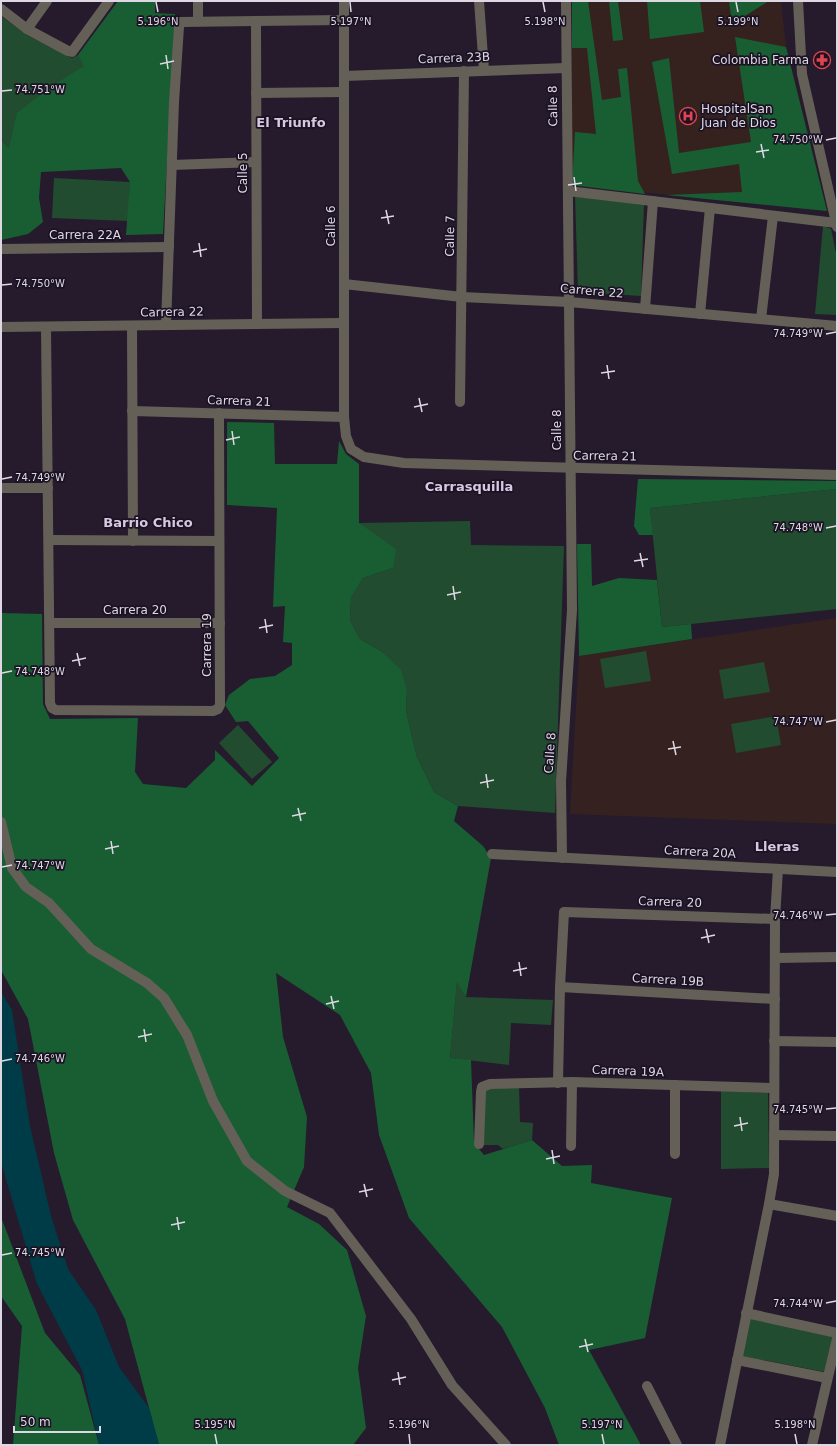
<svg xmlns="http://www.w3.org/2000/svg" width="838" height="1446" viewBox="0 0 838 1446" font-family="'DejaVu Sans',sans-serif">
  <rect width="100%" height="100%" fill="#251b2d"/>
  <path fill="#352220" d="M837,618V824L570,814L579,656Z"/>
  <path fill="#35221e" d="M572,1H781L786,47L827,211L572,185Z"/>
  <g fill="#224c2f">
    <path d="M1,16L27,35L72,58L78,55L85,66L53,85L9,148L1,140Z"/>
    <path d="M54,178L130,182L129,221L52,218Z"/>
    <path d="M575,196L644,205L641,296L578,292Z"/>
    <path d="M823,226L831,229L837,258V315L815,314Z"/>
    <path d="M837,489V609L662,627L650,508Z"/>
    <path d="M470,521L471,545L564,546L555,813L458,806L434,792L417,757L406,711L407,691L381,651L360,639L350,620L351,598L363,578L393,568L359,523Z"/>
    <path d="M646,651L651,681L605,688L600,659Z"/>
    <path d="M764,662L770,692L724,699L719,670Z"/>
    <path d="M776,716L781,745L736,753L731,724Z"/>
    <path d="M238,725L272,762L252,779L219,743Z"/>
    <path d="M457,981L466,997L553,1000L551,1025L511,1023L509,1065L450,1058Z"/>
    <path d="M519,1087L520,1122L533,1123L532,1140L503,1149L498,1145H482L484,1089Z"/>
    <path d="M721,1091L768,1093L769,1168L721,1169Z"/>
    <path d="M749,1318L833,1337L825,1372L742,1356Z"/>
  </g>
  <g fill="#195e33">
    <path d="M118,1H155V13L175,14L163,234L126,235L130,182L121,168L41,172L39,198L43,222L28,234L1,240V140L9,148L17,113L53,85L84,66L78,55Z"/>
    <path d="M572,1H588L602,100L621,97L618,69L627,68L638,181L645,194L572,185L575,132L596,134L587,48H572Z"/>
    <path d="M609,1H618L623,40L613,41Z"/>
    <path d="M647,1H700L704,32L650,39Z"/>
    <path d="M729,1H769L732,24Z"/>
    <path d="M735,37L786,47L827,211L666,195L742,192L739,164L672,174L652,62L669,58L679,153L751,142Z"/>
    <path d="M227,422L274,423L275,464H337L339,441L346,454L359,464V523L396,549L393,568L363,578L351,598L350,620L360,639L381,651L401,670L407,691L406,711L417,757L434,792L458,806L454,821L483,846L491,858L466,997L457,982L450,1058L471,1060L474,1143L484,1155L532,1140L562,1166L592,1165L591,1183L672,1198L645,1338L589,1350L641,1445H559L545,1408L502,1327L409,1218L379,1135L371,1073L340,1015L276,973L283,1037L307,1117L304,1167L287,1207L319,1224L347,1250L366,1316L358,1368L366,1428L353,1445H159L125,1319L73,1220L54,1153L28,1019L1,970V613L42,614L43,704L50,719L138,718L135,772L143,784L186,788L215,760V750L252,786L279,758L248,721L236,722L225,705L229,695L250,679L275,676L292,665V643L283,642L285,606L273,607L277,508L227,505Z"/>
    <path d="M638,479L837,481V489L650,508L653,535H639L634,526Z"/>
    <path d="M577,544H591L592,586L619,578L657,580L662,627L691,624L692,639L579,656Z"/>
    <path d="M1,1217L45,1333L80,1375L99,1445H13L22,1326L1,1296Z"/>
  </g>
  <path fill="#003c47" d="M1,992L12,1010L30,1126L51,1216L68,1269L96,1310L119,1367L149,1408L159,1445H99L82,1370L37,1284L1,1162Z"/>
  <g fill="none" stroke-linecap="round" stroke-linejoin="round">
    <g stroke="#656057" stroke-width="10">
      <path d="M198,1V21"/>
      <path d="M344,1V417L346,436L351,449L364,457L404,463L837,475"/>
      <path d="M479,1L484,70"/>
      <path d="M798,1L802,74L837,227"/>
      <path d="M1,9L27,29L68,51L72,52L109,1"/>
      <path d="M256,21L257,324"/>
      <path d="M27,29L47,1"/>
      <path d="M344,76L566,68"/>
      <path d="M256,93L344,92"/>
      <path d="M172,165L256,162"/>
      <path d="M568,191L836,223"/>
      <path d="M1,249L169,247"/>
      <path d="M344,284L462,297L569,302L837,326"/>
      <path d="M645,309L653,201"/>
      <path d="M700,314L710,208"/>
      <path d="M761,319L773,216"/>
      <path d="M166,325L174,102L179,27L181,22L344,20"/>
      <path d="M132,326L133,541"/>
      <path d="M1,327L344,323"/>
      <path d="M46,327L50,703L52,708L56,710L213,711L218,709L220,705L219,413"/>
      <path d="M460,402L464,71"/>
      <path d="M132,411L344,417"/>
      <path d="M1,488H48"/>
      <path d="M49,540L219,541"/>
      <path d="M50,623H220"/>
      <path d="M1,822L12,868L26,887L49,903L91,949L147,983L164,998L187,1035L213,1101L247,1161L285,1191L330,1213L411,1319L452,1385L506,1445"/>
      <path d="M492,854L837,872"/>
      <path d="M562,858L561,781L572,610L566,1"/>
      <path d="M776,958L837,957"/>
      <path d="M560,987L775,999"/>
      <path d="M774,1041L837,1042"/>
      <path d="M558,1083L560,987L564,912L775,919"/>
      <path d="M774,1135L837,1136"/>
      <path d="M479,1144L481,1092L482,1087L490,1084L572,1082L773,1088"/>
      <path d="M571,1146L572,1082"/>
      <path d="M675,1154V1085"/>
      <path d="M769,1204L837,1216"/>
      <path d="M746,1313L837,1333"/>
      <path d="M737,1360L827,1378"/>
      <path d="M647,1386L677,1445"/>
      <path d="M720,1445L769,1204L774,1174L775,919L778,869"/>
      <path d="M812,1445L837,1339"/>
    </g>
  </g>
  <path fill="none" stroke="#ded8e4" stroke-width="1.5" d="M156,2L158,12M350,2L351,12M543,2L545,12M736,2L738,12M166,55L168,69M160,64L174,61M2,91L12,90M826,140L836,138M761,144L764,158M756,152L769,150M574,177L576,191M568,185L582,183M386,210L389,224M381,218L394,216M199,243L201,257M193,252L207,249M2,285L12,284M826,334L836,332M607,365L609,379M601,373L615,371M419,398L422,412M414,407L428,404M232,431L234,445M226,440L240,437M2,479L12,477M826,528L836,526M640,553L643,567M634,561L648,559M453,586L455,600M447,595L461,592M265,619L267,633M259,628L273,625M77,653L80,666M72,661L86,658M2,673L12,671M826,722L836,720M673,741L676,755M668,749L681,747M486,774L488,788M480,783L494,780M298,808L301,821M292,816L306,813M111,841L113,854M105,849L119,846M2,867L12,865M826,915L836,914M706,929L709,943M701,938L715,935M519,962L521,976M513,971L527,968M331,996L334,1009M326,1004L339,1001M144,1029L146,1042M138,1037L152,1034M2,1061L12,1059M826,1109L836,1108M740,1117L742,1131M734,1126L748,1123M552,1150L554,1164M546,1159L560,1156M364,1184L367,1197M359,1192L373,1189M177,1217L179,1230M171,1225L185,1222M2,1255L12,1253M826,1303L836,1301M585,1339L588,1352M579,1347L593,1344M398,1372L400,1385M392,1380L406,1377M215,1434L217,1444M409,1434L410,1444M602,1434L604,1444M795,1434L797,1444"/>
  <defs>
    <g id="pharmacy-ring" transform="scale(0.9)"><circle r="9.5" fill="#1b1223" stroke="#e0444e" stroke-width="1.5"/><path d="M-2-6h4v4h4v4h-4v4h-4v-4h-4v-4h4Z" fill="#e0444e"/></g>
    <g id="hospital-ring" transform="scale(0.9)"><circle r="9.5" fill="#1b1223" stroke="#e0444e" stroke-width="1.5"/><path d="M-5-5h3v3.5h4V-5h3V5h-3V1.5h-4V5h-3Z" fill="#e0444e"/></g>
  </defs>
  <g fill-rule="evenodd">
    <use href="#pharmacy-ring" x="822" y="60"/>
    <use href="#hospital-ring" x="688" y="116"/>
  </g>
  <g text-anchor="middle" dominant-baseline="central" stroke-width="3.5" stroke-linejoin="round" paint-order="stroke">
    <g font-size="12" fill="#ded8e4" stroke="#1b1223">
      <text transform="translate(454 58) rotate(-2)">Carrera 23B</text>
      <text transform="translate(553 106) rotate(-91)">Calle 8</text>
      <text transform="translate(243 173) rotate(-90)">Calle 5</text>
      <text transform="translate(331 226) rotate(-90)">Calle 6</text>
      <text x="85" y="235">Carrera 22A</text>
      <text transform="translate(450 236) rotate(-89)">Calle 7</text>
      <text transform="translate(592 291) rotate(5)">Carrera 22</text>
      <text transform="translate(172 312) rotate(-1)">Carrera 22</text>
      <text transform="translate(239 401) rotate(2)">Carrera 21</text>
      <text transform="translate(557 430) rotate(-90)">Calle 8</text>
      <text transform="translate(605 456) rotate(1)">Carrera 21</text>
      <text x="135" y="610">Carrera 20</text>
      <text transform="translate(207 645) rotate(-90)">Carrera 19</text>
      <text transform="translate(550 753) rotate(-86)">Calle 8</text>
      <text transform="translate(700 852) rotate(3)">Carrera 20A</text>
      <text transform="translate(670 902) rotate(2)">Carrera 20</text>
      <text transform="translate(668 980) rotate(3)">Carrera 19B</text>
      <text transform="translate(628 1071) rotate(2)">Carrera 19A</text>
    </g>
    <g font-size="12" fill="#ded8e4" stroke="#1b1223" text-anchor="end">
      <text x="809" y="60">Colombia Farma</text>
      <text x="701" y="109" text-anchor="start">HospitalSan<tspan x="701" dy="14">Juan de Dios</tspan></text>
    </g>
    <g font-size="13" font-weight="bold" fill="#d6cae2" stroke="#1b1223">
      <text x="291" y="122">El Triunfo</text>
      <text x="469" y="486">Carrasquilla</text>
      <text x="148" y="522">Barrio Chico</text>
      <text x="777" y="846">Lleras</text>
    </g>
  </g>
  <g font-size="10" text-anchor="middle" fill="#ded8e4" stroke="#1b1223" stroke-width="3.5" stroke-linejoin="round" paint-order="stroke">
    <text x="158" y="25">5.196°N</text>
    <text x="351" y="25">5.197°N</text>
    <text x="545" y="25">5.198°N</text>
    <text x="738" y="25">5.199°N</text>
    <text x="40" y="93">74.751°W</text>
    <text x="798" y="143">74.750°W</text>
    <text x="40" y="287">74.750°W</text>
    <text x="798" y="337">74.749°W</text>
    <text x="40" y="481">74.749°W</text>
    <text x="798" y="531">74.748°W</text>
    <text x="40" y="675">74.748°W</text>
    <text x="798" y="725">74.747°W</text>
    <text x="40" y="869">74.747°W</text>
    <text x="798" y="919">74.746°W</text>
    <text x="40" y="1062">74.746°W</text>
    <text x="798" y="1113">74.745°W</text>
    <text x="40" y="1256">74.745°W</text>
    <text x="798" y="1307">74.744°W</text>
    <text x="215" y="1428">5.195°N</text>
    <text x="409" y="1428">5.196°N</text>
    <text x="602" y="1428">5.197°N</text>
    <text x="795" y="1428">5.198°N</text>
  </g>
  <rect width="838" height="1446" fill="none" stroke="#ded8e4" stroke-width="4"/>
  <path d="M14 1426v6h86v-6" fill="none" stroke="#ded8e4" stroke-width="2"/>
  <text x="20" y="1426" font-size="12" fill="#ded8e4" stroke="#1b1223" stroke-width="3" paint-order="stroke">50 m</text>
</svg>
